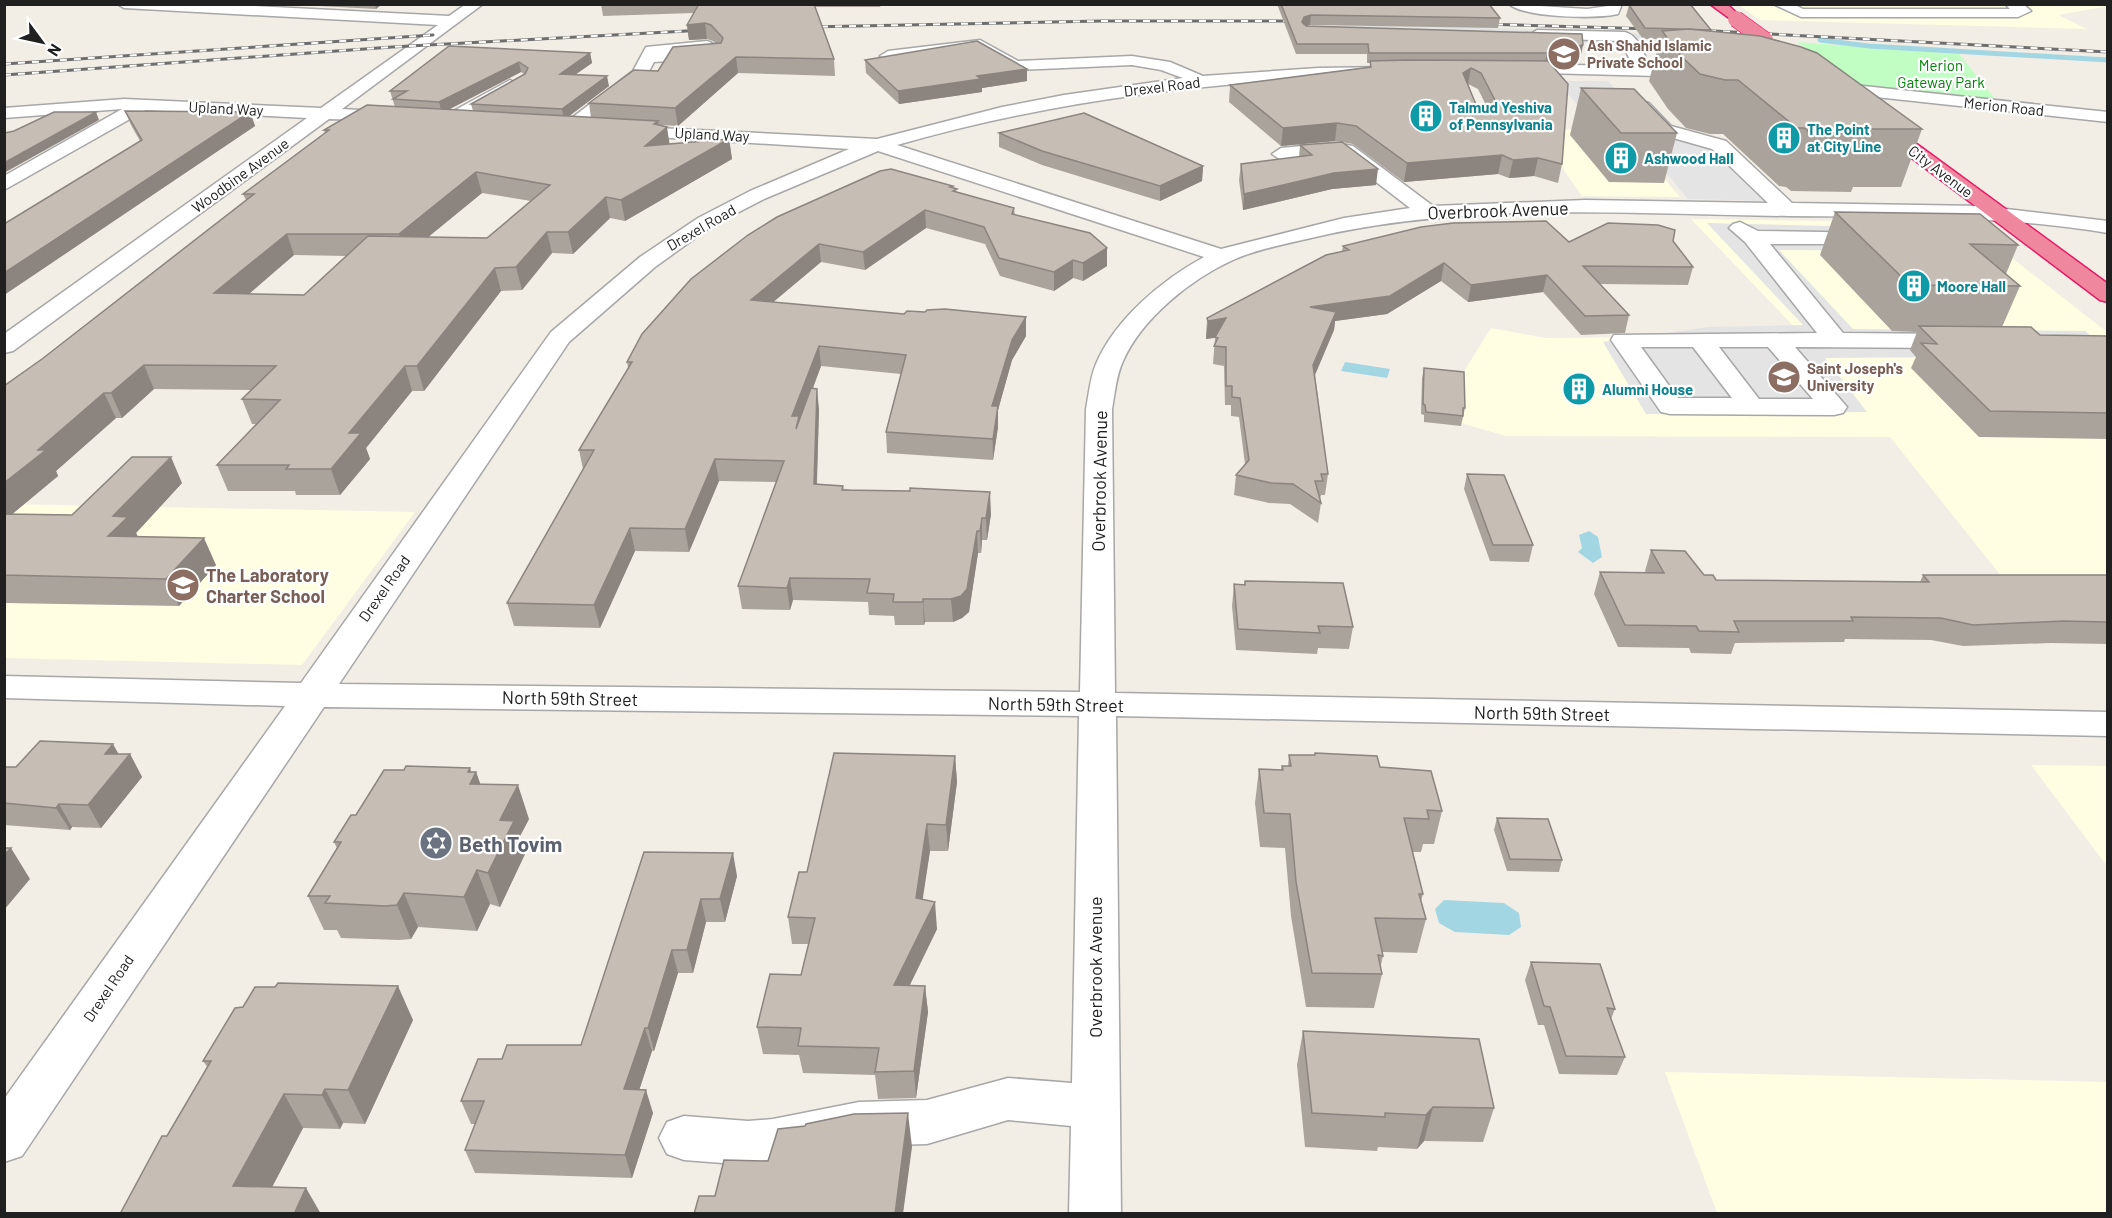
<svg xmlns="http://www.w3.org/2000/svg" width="2112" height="1218" viewBox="0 0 2112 1218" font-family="Barlow,sans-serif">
  <rect width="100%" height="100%" fill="#f2eee6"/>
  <g fill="#fffee2">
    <path d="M2105,4L2108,6L2058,15L2087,29L1759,20L1739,5Z"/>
    <path d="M1535,129L1623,130L1680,197L1582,196Z"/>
    <path d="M1691,219L1967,223L2107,332V611L2026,607L1890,437L1506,436L1436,416L1491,328L1545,338L1803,336Z"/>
    <path d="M5,504L415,512L302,665L5,658Z"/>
    <path d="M2031,765L2107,766V866Z"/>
    <path d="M1665,1072L2107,1082V1213H1717Z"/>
  </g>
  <path fill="#c1fec4" d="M1797,42L1959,54L1996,100L1858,85Z"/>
  <g fill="#e4e4e4">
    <path d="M1306,26H1446L1734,37L1660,53L1592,43L1310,39Z"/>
    <path d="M1557,81H1608L1652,128H1597Z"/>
    <path d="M1633,134H1657L1709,147L1764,201L1688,199Z"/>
    <path d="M1707,223L1912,228L1935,251L1779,250L1853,329L2085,331L2107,350L2108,356L1825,358L1867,412L1646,414L1603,342L1708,327L1803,325Z"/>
  </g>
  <g fill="#a3d6e3">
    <path d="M1345,362L1390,369L1387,378L1341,371Z"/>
    <path d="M1589,531L1598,537L1602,557L1593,563L1578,552L1582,548L1579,535Z"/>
    <path d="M1444,900L1504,903L1519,913L1521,927L1509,935L1455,932L1439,923L1435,909Z"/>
  </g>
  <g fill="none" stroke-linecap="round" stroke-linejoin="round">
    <path stroke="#a3d6e3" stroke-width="5" d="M1820,40L1869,46L2108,60"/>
    <g stroke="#a7a7a7" stroke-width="3">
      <g id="minor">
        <path d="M117,4H217L449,16L466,4H483L342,109L395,112L401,113L404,117L401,121L329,119L13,351L4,353V334L307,118L146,110L4,190V176L122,109L4,118V108L124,99L321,108L438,25L124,8Z"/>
        <path d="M1509,4L1587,9L1622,4L1618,14C1597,19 1525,18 1509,4Z"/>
        <path d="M1773,4H1793L1803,9H2010L2005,4H2023L2031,11L2018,17H1801Z"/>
        <path d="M1537,30L1625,32C1639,36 1644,54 1649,66L1697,67L1705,72L1697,77L1506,72L1504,69L1506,66L1512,64L1633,66L1621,41L1532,38L1529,35Z"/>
        <path d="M980,40L1018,61L1132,56L1170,62L1203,76L1318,68L1388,67L1390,70L1382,75C1217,81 1056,99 897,145L1221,249L1344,218L1410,208L1341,155L1281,160L1272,154L1281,148L1335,143L1353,146L1433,206L1585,200L1768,203L1712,149L1659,134L1634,107L1643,102L1649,103L1671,126L1726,141L1792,203L1981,206L2108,221V233C2001,215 1895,217 1788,216C1629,214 1468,201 1311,238C1286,244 1257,249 1233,260C1191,279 1142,318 1123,361C1116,376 1115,393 1112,409L1115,693L2108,712V736L1116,716L1121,1214H1069L1071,1126L1008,1120L927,1144L859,1146L773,1163L748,1165L684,1160L667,1154L659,1138L667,1122L684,1116L748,1121L773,1119L859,1102L927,1100L1008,1078L1072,1083L1079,716L324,707L22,1156L4,1162V1099L285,706L4,698V676L301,683L551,332L640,257L698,218L750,191L849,149L623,135L617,134L614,130L617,126L877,139L1002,107L1064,95L1183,78L1161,70L1132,65L1018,70L997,64L977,50L888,61L880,56L888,51ZM878,151L1204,257C1162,280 1115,319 1096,364C1090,378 1089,394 1086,409L1080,692L339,684L569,342L655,267L712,226L764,199Z"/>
        <path d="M707,41C714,43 719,49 723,55L721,58L654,62L646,77L575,131H563L560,127L633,71L646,47Z"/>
        <path d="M510,80L518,85L516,89L452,124H440L437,120Z"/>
        <path d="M1826,82L2108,112V122L1820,91L1818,87Z"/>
        <path d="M1740,222L1758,231L1880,233L1883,238L1880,243L1872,244H1770L1843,333L1957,334L1966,336L1969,341L1966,346L1957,348L1795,347L1847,407L1843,413L1834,415L1670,414L1661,412L1611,340L1614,335L1817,333L1745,242L1729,228L1733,224ZM1641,347H1693L1732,398H1678ZM1719,347H1768L1813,399H1759Z"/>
      </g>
    </g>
    <g stroke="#ea1867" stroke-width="3">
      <g id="highway">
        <path d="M1710,4H1727L1743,19L1736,23Z"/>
        <path d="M1878,119L1884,120L2108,284V302L2100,300L1872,128L1869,124Z"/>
      </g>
    </g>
    <use href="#minor" fill="#fff" fill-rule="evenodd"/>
    <use href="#highway" fill="#ef889e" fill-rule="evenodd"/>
    <g stroke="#6e6e6e" stroke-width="3">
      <g id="rail">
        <path d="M1482,24L1653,29"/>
        <path d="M807,27L1102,21H1299"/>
        <path d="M1695,30L2108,52"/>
        <path d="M4,64L433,35"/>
        <path d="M4,75L392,47L705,30"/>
      </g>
    </g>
    <use href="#rail" stroke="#fff" stroke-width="2" stroke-dasharray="7" stroke-linecap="butt"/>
    <g stroke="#ea1867" stroke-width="17" stroke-linecap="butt">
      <path id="highway-bridge" d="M1736,19L1765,40"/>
    </g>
    <use href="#highway-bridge" stroke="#ef889e" stroke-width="16"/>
  </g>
  <g fill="#aaa39c" fill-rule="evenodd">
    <path d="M281,4H382L376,9Z"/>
    <path d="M601,4H882L880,7H815L834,59L835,76L738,73L678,126L659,125L670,144L729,139L732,159L625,221L610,218L573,254L552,253L522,290L501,291L424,391H412L366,448L370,459L340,495H296L295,491H228L217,465L256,424H252L242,399L251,390L154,389L122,418H116L56,471L58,476L12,514L72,515L182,483L136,533L138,537L216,565L179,606L4,603V386L42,359L246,200L243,194L325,134L324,130L395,107L390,91L449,46L590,53L592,63L576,74L609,86L569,116L591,118L589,103L715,43L713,41L707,39L689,40L687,25L694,13L603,16ZM521,72L524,74L471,104L473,111L448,110ZM482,193L531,201L487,238L428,237ZM294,255L346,256L304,295L249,294Z"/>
    <path d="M1277,4H1489L1500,18L1498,28L1310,25L1306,26L1581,55L1549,63L1562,164L1558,183L1534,176L1509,178L1498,174L1404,182L1353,144L1335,141L1281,146L1229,102L1230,85L1370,67V63H1367V54H1296ZM1468,84L1478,89L1489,111L1488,112L1477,107Z"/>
    <path d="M1640,4H1690L1711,30V31L1922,129L1901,187H1853L1851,192L1791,191L1786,187L1779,186L1723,134H1710L1686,128L1668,109L1649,81L1660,39H1643L1626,16L1629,5Z"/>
    <path d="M865,60L1027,81L982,88V92L899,104L866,73Z"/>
    <path d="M1581,88L1677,133L1664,183L1609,182L1570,135Z"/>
    <path d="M125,111L250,112L255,126L4,295V224L140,141L131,125Z"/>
    <path d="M999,133L1203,166L1202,181L1160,201L1042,165L999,147Z"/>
    <path d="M1300,145L1376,185L1332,189L1243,210L1239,180L1241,164L1299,157Z"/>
    <path d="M953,186V188L957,192L1014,208L1015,215L1107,248V266L1083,281L1073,278L1054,291L1000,276L985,244L926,228L865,270L821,262L773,302L904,314L925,312L1026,317V336L1012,360L998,410V427L993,460L887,453L886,432L901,374L821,366L813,388L819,409L817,484L991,514L987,540H982L981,553H978L969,612L962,618L953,622H925L924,625H895L894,616L869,615L868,602L793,600L790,610L742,609L738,586L776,482L719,481L689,552L635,551L600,628L514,626L507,603L583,469L579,450L628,368L627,362L691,279Z"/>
    <path d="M1835,212L2018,245L2006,274L2020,286L2002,327L2040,335L2108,336V439L1979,437L1911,368L1916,357L1910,350L1917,332L1892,331L1820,255Z"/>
    <path d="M1673,241L1693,267L1688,285L1600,284L1629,315L1625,333L1581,335L1543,292L1468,302L1441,281L1387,314L1335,321L1334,330L1315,375L1328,474L1325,495H1321L1320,499L1321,503L1318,523L1290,504L1269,503L1234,495L1236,475L1245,464L1239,417L1231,416V405H1225L1224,366L1213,364L1215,338L1206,339V336L1207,318L1342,251L1343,246Z"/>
    <path d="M1424,368L1465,408L1461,426L1424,422V415L1421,414L1422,378Z"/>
    <path d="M1467,474L1533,545L1529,562L1490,561L1464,489Z"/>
    <path d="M1651,550L1716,580L1920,582L1923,575H2108V644L2051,643L1963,646L1931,640L1845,639L1844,642L1735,643L1731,654L1691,653L1689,648L1618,647L1594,594L1600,572L1646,573L1645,571Z"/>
    <path d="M1245,581L1353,627L1349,649L1318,648L1317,654L1236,650L1232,606L1234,584L1244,585Z"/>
    <path d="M119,754H130L142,777L101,828L72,827L70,830L4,825V767H16Z"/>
    <path d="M1289,755L1380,767L1442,811L1434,844H1423L1421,852H1413L1423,894L1421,901L1426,919L1417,953L1383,952V956L1380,969L1382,974L1374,1008L1306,1007L1291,916L1285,848L1260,847L1255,803L1259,769L1281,770L1282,766H1288Z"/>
    <path d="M955,756L957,782L948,851H930L922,899L937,929L910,985L925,986L928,1012L916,1098L878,1099L875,1075L803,1073L799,1055L763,1054L757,1027L801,975L809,944H792L788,917L807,872Z"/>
    <path d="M471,772H476L480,784L529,819L519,838L525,854L500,907L490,904L477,931L418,927L411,939L399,940L341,938L337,930H324L308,896L337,848L334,842Z"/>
    <path d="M1497,818L1562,860L1559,872L1507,871L1494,830Z"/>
    <path d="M644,852L737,876L725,922H706L693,973H678L654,1051H652L639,1090L653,1113L632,1178L475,1173L465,1150L475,1124H471L461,1101L502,1059L581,1045Z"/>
    <path d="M1531,962L1615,1009L1611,1019L1625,1057L1617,1075L1559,1074L1544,1025H1538L1525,980Z"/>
    <path d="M413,1020L365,1124L343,1123L340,1129L303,1128L272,1187L167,1136L208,1068L203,1061Z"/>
    <path d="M1303,1031L1494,1108L1483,1142L1424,1141L1417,1149L1378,1147L1377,1151L1305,1147L1297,1065Z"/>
  </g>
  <g fill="#8b847f">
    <path d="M375,4H382L376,9Z"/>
    <path d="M1311,15L1310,25L1303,27L1302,22L1304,17Z"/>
    <path d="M705,23L707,39L689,40L687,25Z"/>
    <path d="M1583,45L1581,55L1545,64L1547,53Z"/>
    <path d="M590,53L592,63L562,84L560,74Z"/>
    <path d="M736,57L738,73L678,126L675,108Z"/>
    <path d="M519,62L521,72L442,113L439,102Z"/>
    <path d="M1471,68L1468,84L1463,73Z"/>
    <path d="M1027,69V81L982,88V92L899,104L898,91L977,76Z"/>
    <path d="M607,76L609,86L564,120L562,109Z"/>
    <path d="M96,112L99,120L4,173V163Z"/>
    <path d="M250,112L255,126L4,295V273Z"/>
    <path d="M658,121L660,133L667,127L670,147L645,146L654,124Z"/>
    <path d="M1337,123L1335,141L1281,146L1283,128Z"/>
    <path d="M729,139L732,159L625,221L621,200Z"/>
    <path d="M1502,155L1498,174L1404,182L1407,163Z"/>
    <path d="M1538,158L1534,176L1509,178L1513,160Z"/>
    <path d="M1203,166L1202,181L1160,201V186Z"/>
    <path d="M1378,169L1376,185L1332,189L1243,210L1244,194L1334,173Z"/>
    <path d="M476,172L482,193L405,256L399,234Z"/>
    <path d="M606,197L610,218L573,254L568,232Z"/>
    <path d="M925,210L926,228L865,270L863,252Z"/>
    <path d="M547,232L552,253L522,290L516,267Z"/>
    <path d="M287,234L294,255L223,316L214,293Z"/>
    <path d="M819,244L821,262L753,319L751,300Z"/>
    <path d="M1107,248V266L1083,281V263Z"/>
    <path d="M1073,260V278L1054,291V272Z"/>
    <path d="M1444,263L1441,281L1387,314L1335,321L1334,330L1311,384L1313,365L1310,307Z"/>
    <path d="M495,268L501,291L424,391L417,366Z"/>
    <path d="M1547,275L1543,292L1468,302L1471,285Z"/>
    <path d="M1026,317V336L1012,360L998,410V427L993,460L992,406L1012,340Z"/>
    <path d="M1226,318L1224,336L1206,339L1208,321Z"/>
    <path d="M819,346L821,366L800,422L792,416Z"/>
    <path d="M144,365L154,389L122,418L111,393Z"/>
    <path d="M405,366L412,391L366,448L370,459L340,495L331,469L349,433Z"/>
    <path d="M817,389L819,409L816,506L814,484Z"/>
    <path d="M104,393L116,418L56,471L58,476L4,521V483L38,450Z"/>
    <path d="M171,457L182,483L136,533L141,543L108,536L113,516Z"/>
    <path d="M715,459L719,481L689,552L685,529Z"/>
    <path d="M990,492L991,514L987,540L986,518Z"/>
    <path d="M982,518V540L981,553L980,531Z"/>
    <path d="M630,528L635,551L600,628L594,605Z"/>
    <path d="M977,531L978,553L969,612L962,618L953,622L951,599Z"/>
    <path d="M204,538L216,565L179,606L166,579Z"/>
    <path d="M790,578L793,600L790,610L787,588Z"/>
    <path d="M923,599L925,622L924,625L923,602Z"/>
    <path d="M113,744L123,762L130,754L142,777L101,828L88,805L105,754Z"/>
    <path d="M955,756L957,782L948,851L946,825Z"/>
    <path d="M470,768L473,778L476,772L488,805L470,784L468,772Z"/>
    <path d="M518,785L529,819L519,838L525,854L500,907L488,873L500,820Z"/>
    <path d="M59,804L72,827L70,830L56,808Z"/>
    <path d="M927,824L930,851L919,924L916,898Z"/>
    <path d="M11,848L30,879L4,910V855Z"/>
    <path d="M733,853L737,876L725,922L720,899Z"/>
    <path d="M477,870L490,904L477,931L464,897Z"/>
    <path d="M404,893L418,927L411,939L397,905Z"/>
    <path d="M701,899L706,922L693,973L687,950Z"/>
    <path d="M935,902L937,929L897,1011L894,985Z"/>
    <path d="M672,950L678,973L654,1051L648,1028Z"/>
    <path d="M398,986L413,1020L365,1124L348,1090Z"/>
    <path d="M925,986L928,1012L916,1098L914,1071Z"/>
    <path d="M645,1028L652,1051L632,1112L624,1089Z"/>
    <path d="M325,1089L343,1123L340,1129L322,1095Z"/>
    <path d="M646,1090L653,1113L632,1178L625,1155Z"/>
    <path d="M284,1094L303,1128L258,1214L233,1186Z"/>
    <path d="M1433,1107L1424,1141L1417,1149L1426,1115Z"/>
    <path d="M908,1113L912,1147L903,1214H895Z"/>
    <path d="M306,1188L321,1214H294Z"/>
  </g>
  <g fill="#c6bdb5" stroke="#8b847f" stroke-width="1.5" fill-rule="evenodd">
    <path d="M699,4H814L834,59L736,57L675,108L589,103L634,70L658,71L673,47L721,43L723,38L711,25L705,23L687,25Z"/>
    <path d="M1281,4H1489L1500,18L1311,15L1304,17L1302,22L1306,26L1582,34L1583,45L1547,53H1369L1368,44H1297Z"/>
    <path d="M1644,4H1690L1711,30L1645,28L1629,5H1645Z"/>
    <path d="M1689,29L1760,36L1801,47L1817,53L1922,129H1865L1871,133H1810L1805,128H1797L1738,80H1725L1700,74L1682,57L1662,31Z"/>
    <path d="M977,41L1027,69L977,76L981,79L898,91L865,60Z"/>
    <path d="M449,46L590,53L560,74L607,76L562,109L471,104L525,74L528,68L519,62L439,102L393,99L407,91H390Z"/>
    <path d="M1410,60L1548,61L1568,84L1562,164L1538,158L1513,160L1502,155L1407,163L1356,126L1337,123L1283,128L1230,85L1371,67L1370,61ZM1471,68L1481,73L1498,106L1488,112L1477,107L1463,73Z"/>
    <path d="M1581,88L1634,89L1677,133H1621Z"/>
    <path d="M367,105L658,121L654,124L667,127L645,146L729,139L621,200L606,197L568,232H547L516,267L495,268L417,366H405L349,433H361L331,469H286L289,465H217L280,400L242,399L276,366L144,365L111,393H104L38,450H46L4,483V386L42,359L254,194H243L329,130H324ZM476,172L550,185L487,238L368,236L304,295L214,293L287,234H399Z"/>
    <path d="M125,111L250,112L4,273V224L142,140Z"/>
    <path d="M54,112H96L4,163V133L14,131Z"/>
    <path d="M1084,113L1203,166L1160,186L1042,151L999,133Z"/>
    <path d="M1342,142L1378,169L1334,173L1244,194L1241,164L1312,155L1300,145Z"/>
    <path d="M891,169L953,186L950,187L957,189L953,191L1014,208L1012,214L1090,233L1107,248L1083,263L1073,260L1054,272L999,258L984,227L925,210L863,252L819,244L751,300L904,314L907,311L925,312L927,310L945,309L1026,317L1012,340L992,406H998L993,439L886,432L906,355L819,346L792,416H799L796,429L811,388L817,389L814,484L843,486L842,490L910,491V488L990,492L986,518H982L980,531H977L967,589L961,596L951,599H923V602H893L894,594L867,593L870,579L790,578L787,588L738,586L784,461L715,459L685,529L630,528L594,605L507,603L594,450H579L632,362H627L642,334L691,279L748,235L777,217L880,171Z"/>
    <path d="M1835,212L1980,214L2018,245L1970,244L2020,286L1910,285Z"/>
    <path d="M1546,221L1569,242L1608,223L1658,225L1675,230L1673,241L1693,267L1583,266L1629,315L1585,316L1547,275L1471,285L1444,263L1390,296L1310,307L1336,312L1313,365L1328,474H1321L1323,481H1315L1321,503L1293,484L1271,483L1236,475L1249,460L1240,398L1232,397V386H1226V347L1214,346L1218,338L1215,337L1226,318L1208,321L1207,318L1326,255L1349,250L1343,246L1421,227L1453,223Z"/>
    <path d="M1919,326L2031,327L2040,335L2108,336V413L1990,411L1921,343L1937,344Z"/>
    <path d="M1424,368L1464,372L1465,408H1463V416L1426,412L1425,405L1423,404Z"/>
    <path d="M132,457H171L113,516L128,517L108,536L204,538L166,579L4,575V514L72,515Z"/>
    <path d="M1467,474L1504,475L1533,545H1493Z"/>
    <path d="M1651,550L1685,551L1704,575H1713L1716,580L1929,582L1923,575H2108V622L2063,621L1973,625L1941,618L1851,617L1853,621H1734L1739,632L1699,631L1696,626L1625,625L1600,572L1664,573Z"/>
    <path d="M1245,581L1343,583L1353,627L1318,626L1320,633L1238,629L1234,584L1245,585Z"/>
    <path d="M40,741L113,744L105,754H130L88,805L59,804L56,808L4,803V767H16Z"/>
    <path d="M834,753L955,756L946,825L927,824L916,898L935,902L894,985L925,986L914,1071L875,1072L879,1048L798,1046L801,1028L757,1027L770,974L801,975L815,918L788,917L799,872H807Z"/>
    <path d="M1315,753L1377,756L1380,767L1431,771L1442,811L1427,810L1429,819L1404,818L1423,894H1419L1426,919L1375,918L1383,956L1378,955L1382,974L1312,973L1296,882L1290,814L1264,813L1259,769L1283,770L1282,766H1291L1289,755H1315Z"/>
    <path d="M406,766L470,768L468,772H476L470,784L518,785L500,820L514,821L488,873L477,870L464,897L404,893L397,905L385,906L325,903L330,896H308L341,842H334L351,815H356L384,770H404Z"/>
    <path d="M1497,818L1548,819L1562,860L1510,859Z"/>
    <path d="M4,848H11L4,855Z"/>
    <path d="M644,852L733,853L720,899H701L687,950H672L648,1028H645L624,1089L646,1090L625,1155L465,1150L484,1101H461L478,1059H502L507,1045H581Z"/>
    <path d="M1531,962L1600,964L1615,1009L1607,1008L1625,1057L1566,1056L1550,1007L1544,1006Z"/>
    <path d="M278,983L398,986L348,1090L325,1089L322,1095L284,1094L233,1186L306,1188L294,1214H120L162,1136H167L211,1061H203L235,1008L243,1007L255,987H275Z"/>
    <path d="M1303,1031L1479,1039L1494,1108L1433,1107L1426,1115L1385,1113V1117L1312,1113Z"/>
    <path d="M908,1113L895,1214H694L699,1196H715L724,1160L768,1161L778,1129L805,1126L806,1124L854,1114Z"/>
  </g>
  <defs>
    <g id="school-disc" transform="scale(1.725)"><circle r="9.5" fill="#8d6e63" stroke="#fff"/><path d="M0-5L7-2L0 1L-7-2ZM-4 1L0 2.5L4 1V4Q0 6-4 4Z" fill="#fff"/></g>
    <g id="building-disc" transform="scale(1.725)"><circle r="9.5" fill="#0f9aa8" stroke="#fff"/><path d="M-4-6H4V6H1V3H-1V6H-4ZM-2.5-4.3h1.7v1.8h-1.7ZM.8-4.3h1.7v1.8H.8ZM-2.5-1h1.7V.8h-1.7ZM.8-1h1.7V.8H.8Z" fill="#fff"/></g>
    <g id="university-disc" transform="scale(1.725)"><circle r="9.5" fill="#8d6e63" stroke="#fff"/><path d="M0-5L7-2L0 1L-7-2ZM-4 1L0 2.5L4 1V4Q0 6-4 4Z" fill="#fff"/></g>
    <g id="synagogue-disc" transform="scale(1.725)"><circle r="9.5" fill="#6b7280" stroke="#fff"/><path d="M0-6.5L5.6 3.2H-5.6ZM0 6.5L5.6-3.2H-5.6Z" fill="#fff"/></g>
  </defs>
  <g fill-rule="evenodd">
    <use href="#school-disc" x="1564" y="54"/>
    <use href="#building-disc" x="1426" y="116"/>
    <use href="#building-disc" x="1784" y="138"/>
    <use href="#building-disc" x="1621" y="158"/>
    <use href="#building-disc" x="1914" y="286"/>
    <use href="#university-disc" x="1784" y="377"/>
    <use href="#building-disc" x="1579" y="389"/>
    <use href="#school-disc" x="183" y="585"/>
    <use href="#synagogue-disc" x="436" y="843"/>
  </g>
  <g text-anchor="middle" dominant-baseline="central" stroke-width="4.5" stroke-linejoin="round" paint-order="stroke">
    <g font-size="15" font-weight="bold" fill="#785e54" stroke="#fff" text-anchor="start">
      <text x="1587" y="45">Ash Shahid Islamic<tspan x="1587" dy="17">Private School</tspan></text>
      <text x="1807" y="368">Saint Joseph's<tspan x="1807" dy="17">University</tspan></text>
    </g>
    <g font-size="15" fill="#038509" stroke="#fff">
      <text x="1941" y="65">Merion<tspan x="1941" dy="17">Gateway Park</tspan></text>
    </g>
    <g font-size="15" fill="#202020" stroke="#fff">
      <text transform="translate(1162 86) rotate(-7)">Drexel Road</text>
      <text transform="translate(2004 106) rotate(6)">Merion Road</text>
      <text transform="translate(226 108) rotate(3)">Upland Way</text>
      <text transform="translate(712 134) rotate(3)">Upland Way</text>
      <text transform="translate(1941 171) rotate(37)">City Avenue</text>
      <text transform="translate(240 175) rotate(-36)">Woodbine Avenue</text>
      <text transform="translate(701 227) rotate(-30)">Drexel Road</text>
      <text transform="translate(384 588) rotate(-55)">Drexel Road</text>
      <text transform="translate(108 988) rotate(-56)">Drexel Road</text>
    </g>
    <g font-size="15" font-weight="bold" fill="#0d838f" stroke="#fff" text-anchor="start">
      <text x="1449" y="107">Talmud Yeshiva<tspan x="1449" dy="17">of Pennsylvania</tspan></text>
      <text x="1807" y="129">The Point<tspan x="1807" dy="17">at City Line</tspan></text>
      <text x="1644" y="158">Ashwood Hall</text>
      <text x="1937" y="286">Moore Hall</text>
      <text x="1602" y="389">Alumni House</text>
    </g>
    <g font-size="18" fill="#202020" stroke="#fff">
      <text transform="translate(1498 210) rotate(-2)">Overbrook Avenue</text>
      <text transform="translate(1099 481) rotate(-89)">Overbrook Avenue</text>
      <text transform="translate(570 698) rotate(1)">North 59th Street</text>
      <text transform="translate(1056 704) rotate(1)">North 59th Street</text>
      <text transform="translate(1542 713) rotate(1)">North 59th Street</text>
      <text transform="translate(1095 967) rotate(-90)">Overbrook Avenue</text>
    </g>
    <g font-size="18" font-weight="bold" fill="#785e54" stroke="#fff" text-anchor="start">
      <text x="206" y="575">The Laboratory<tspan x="206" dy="21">Charter School</tspan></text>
    </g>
    <g font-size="21" font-weight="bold" fill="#5b616d" stroke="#fff" text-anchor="start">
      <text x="459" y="843">Beth Tovim</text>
    </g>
  </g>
  <rect width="2112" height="1218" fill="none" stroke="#202020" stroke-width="12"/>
  <g transform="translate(42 42) rotate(123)" stroke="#ffffff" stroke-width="4.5" paint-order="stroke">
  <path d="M0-4.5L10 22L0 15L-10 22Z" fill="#202020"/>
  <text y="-9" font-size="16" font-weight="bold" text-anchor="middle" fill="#202020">N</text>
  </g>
</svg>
